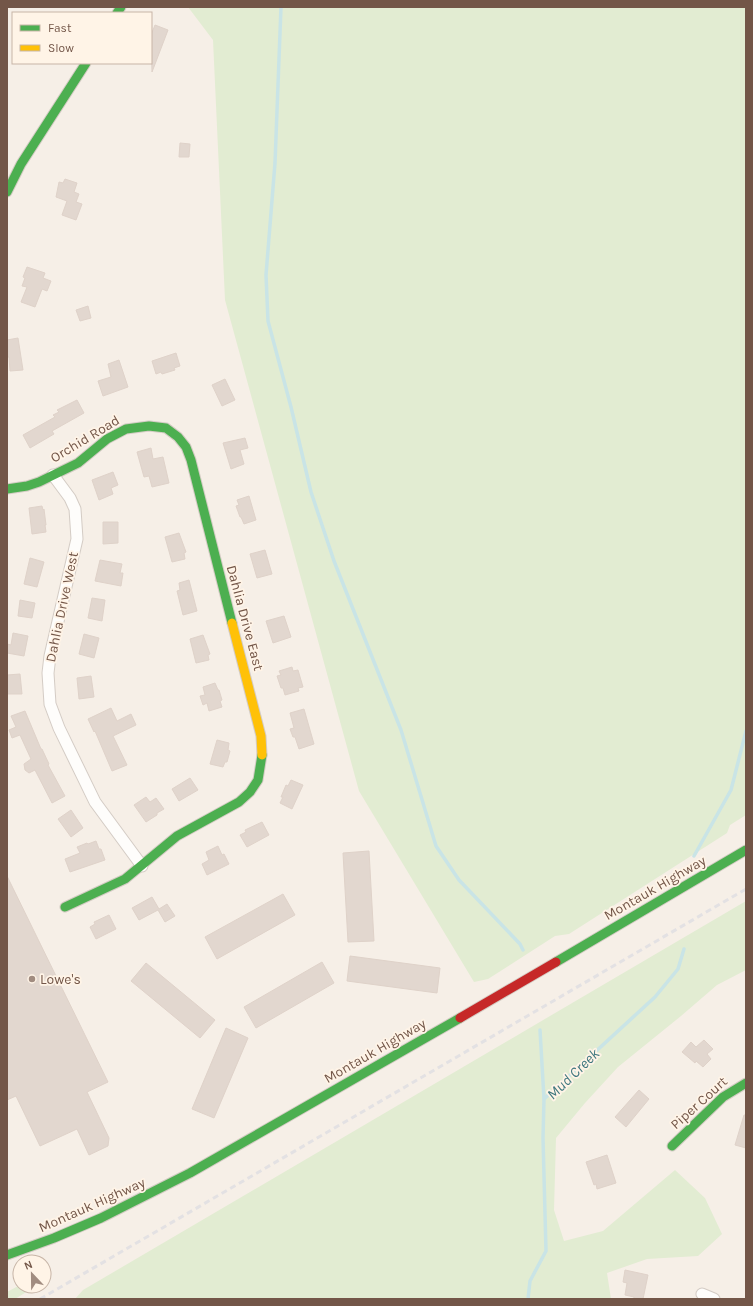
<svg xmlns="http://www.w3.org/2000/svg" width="753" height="1306" viewBox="0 0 753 1306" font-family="Karla,sans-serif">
  <rect width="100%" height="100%" fill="#f6efe7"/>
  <g fill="#e2ecd2">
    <path d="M188,7H746V815L730,825L727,833L569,934L555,936L488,979L474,982L359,791L225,300L213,40Z"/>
    <path d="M746,901V970L717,985L681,1016L618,1067L585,1103L556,1138L554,1210L564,1241L603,1231L675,1170L705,1198L722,1234L698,1256L647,1259L607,1273L611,1299H75L83,1290Z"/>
    <path d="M20,1285V1286H36L15,1299H7V1292Z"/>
  </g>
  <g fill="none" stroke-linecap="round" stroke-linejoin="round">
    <g stroke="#c9e4e6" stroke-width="3.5">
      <path d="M281,7L275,163L266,275L268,321L291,407L311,492L334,561L401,730L436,846L459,880L520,944L523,950"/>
      <path d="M694,856L731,790L746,731"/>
      <path d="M540,1030L544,1099"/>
      <path d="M528,1299L530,1281L546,1251L543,1138L544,1099L655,997L678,969L684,949"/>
    </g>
  </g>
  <g fill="#e2d7cf" stroke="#dfd2c9">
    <path d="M155,25L168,30L152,72L151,35Z"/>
    <path d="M180,143L190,144L189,157H179Z"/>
    <path d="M65,179L77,183L74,192L79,194L76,202L82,204L76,220L62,215L67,201L56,197L59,182L63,183Z"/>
    <path d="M27,267L45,273L43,278L51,281L47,291L42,289L35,307L21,302L27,287L22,286L25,278L23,277Z"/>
    <path d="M88,306L91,318L80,321L76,310Z"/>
    <path d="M18,338L23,370L10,371L9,357H7V340Z"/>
    <path d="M176,353L180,366L174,368L175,370L162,374L161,372L156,374L152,361Z"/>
    <path d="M119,360L128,387L103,396L98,381L111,377L108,364Z"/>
    <path d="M225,379L235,400L222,406L212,385Z"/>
    <path d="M77,400L84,413L52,431L54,434L30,448L23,435L55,417L53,415L59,412L57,410Z"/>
    <path d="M245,438L248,448L240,450L244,464L231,469L223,443Z"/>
    <path d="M151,448L153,459L163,457L169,483L152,487L149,476L144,477L137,452Z"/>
    <path d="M113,472L118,485L111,488L113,494L99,500L92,480Z"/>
    <path d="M249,496L256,520L244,524L241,517H240L236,506L239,505L237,500Z"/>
    <path d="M42,506L43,510L44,509L46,525H45L46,532L32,534L29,508Z"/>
    <path d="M103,522H118V543L103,544Z"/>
    <path d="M179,533L186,552L184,553L185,559L172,562L165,537Z"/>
    <path d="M265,550L272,574L257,578L250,554Z"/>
    <path d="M30,558L44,562L37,587L24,584Z"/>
    <path d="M100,560L122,564L120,573H123L121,586L95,581Z"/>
    <path d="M189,580L197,611L183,615L177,591L180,590L179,583Z"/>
    <path d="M92,598L105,600L102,621L88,618Z"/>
    <path d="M20,600L35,603L32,618L18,616Z"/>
    <path d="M284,616L291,637L273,643L266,621Z"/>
    <path d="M13,633L28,636L24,656L7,653V644L11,645Z"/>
    <path d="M84,634L99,638L94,658L79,654Z"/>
    <path d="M203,635L210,654L208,655L209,660L196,663L190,639Z"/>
    <path d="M292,667L293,671L298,670L303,687L298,688L299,691L285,695L283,688H281L277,676L281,675L279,671Z"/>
    <path d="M20,674L22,694H7V675Z"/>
    <path d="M91,676L94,697L79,699L77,678Z"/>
    <path d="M215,683L218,690H219L222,700L220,701L222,707L209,711L207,703L203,705L200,696L205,695L203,687Z"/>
    <path d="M111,708L117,721L131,714L136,725L113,736L127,765L112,771L95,731L94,732L88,719Z"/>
    <path d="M304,709L314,744L299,749L295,737H293L290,729L294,728L290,713Z"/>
    <path d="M25,711L41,749H42L49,764L48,765L65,796L52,803L35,770L29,773L25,770L24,764L31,759L20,735L12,738L9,730L16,727L11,716Z"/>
    <path d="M217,740L229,743L228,750L230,751L227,762H225L223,767L210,764Z"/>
    <path d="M190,778L198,790L179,801L172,789Z"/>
    <path d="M291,780L303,785L292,809L280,803L283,797H281L286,785L288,786Z"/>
    <path d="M146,797L150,802L156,798L164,809L157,813V815L146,822L134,805Z"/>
    <path d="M71,810L83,828L71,837L58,819Z"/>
    <path d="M262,822L269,835L247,847L240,835L246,832L245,830Z"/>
    <path d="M96,841L99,849H101L105,860L70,872L65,859L80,853L77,847L87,843L88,844Z"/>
    <path d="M218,846L222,855L224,854L229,864L207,875L202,864L209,860L206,852Z"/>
    <path d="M369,851L374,941L348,942L343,853Z"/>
    <path d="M7,876L108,1082L87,1092L109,1138L108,1146L89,1155L77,1129L40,1146L16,1096L7,1100Z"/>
    <path d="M283,894L295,915L217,959L205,937Z"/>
    <path d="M152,897L159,909L167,904L175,916L165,922L158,910L139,920L132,908Z"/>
    <path d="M109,915L116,929L96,939L90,927L95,924L94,922Z"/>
    <path d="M350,956L440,968L437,993L347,981Z"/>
    <path d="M322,962L334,983L256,1028L244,1007Z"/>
    <path d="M146,963L215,1020L200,1038L131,981Z"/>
    <path d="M226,1028L248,1038L214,1118L192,1109Z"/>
    <path d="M704,1040L713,1049L707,1054L711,1059L703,1067L696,1061L695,1063L682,1052L691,1042L696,1047Z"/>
    <path d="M639,1090L649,1099L626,1127L615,1117Z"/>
    <path d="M744,1115H746V1148L735,1145Z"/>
    <path d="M607,1155L616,1183L597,1189L596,1184L594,1185L586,1162Z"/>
    <path d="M625,1270L648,1275L643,1299H634V1297L625,1295L627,1283L623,1282Z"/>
  </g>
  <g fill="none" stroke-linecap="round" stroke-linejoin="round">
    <g stroke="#d4ccc5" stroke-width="13">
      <g id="street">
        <path d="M53,475L70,498L75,509L77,539L50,656L48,673L50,704L59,728L95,802L142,866"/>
        <path d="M702,1294L714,1299"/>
      </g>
    </g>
    <g stroke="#d4ccc4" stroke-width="11">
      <g id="fast">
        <path d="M117,13L121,7"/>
        <path d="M7,192L21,164L86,63"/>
        <path d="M7,489L27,486L39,482L78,463L107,439L126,429L149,426L166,428L178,437L186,447L191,460L232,623"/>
        <path d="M65,907L125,879L177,836L239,802L250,792L258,780L262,755"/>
        <path d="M556,962L746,850"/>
        <path d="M672,1146L723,1097L746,1083"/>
        <path d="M7,1255L54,1238L101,1218L190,1173L460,1018"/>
      </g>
    </g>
    <g stroke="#d4ccc4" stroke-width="11">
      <path id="slow" d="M232,623L261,736L262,755"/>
    </g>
    <g stroke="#d4ccc4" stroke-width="11">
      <path id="jam" d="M460,1018L556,962"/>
    </g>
    <use href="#street" stroke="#fefdfb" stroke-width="11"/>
    <use href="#fast" stroke="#4caf50" stroke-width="9"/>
    <use href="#slow" stroke="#ffc107" stroke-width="9"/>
    <use href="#jam" stroke="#c62828" stroke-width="9"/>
    <path stroke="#e3e1e3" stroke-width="3" stroke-dasharray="6 4" stroke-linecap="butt" d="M40,1299L746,889"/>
  </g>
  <circle fill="#a18c80" stroke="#fff4e7" stroke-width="1.5" cx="32" cy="979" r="4"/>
  <g text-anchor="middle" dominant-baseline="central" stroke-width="3.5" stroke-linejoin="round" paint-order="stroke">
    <g font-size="14" fill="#735648" stroke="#fff4e7">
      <text transform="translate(85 439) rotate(-31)">Orchid Road</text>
      <text transform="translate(62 607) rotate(-78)">Dahlia Drive West</text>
      <text transform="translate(245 618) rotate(75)">Dahlia Drive East</text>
      <text transform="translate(655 888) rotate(-30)">Montauk Highway</text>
      <text transform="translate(375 1051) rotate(-30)">Montauk Highway</text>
      <text transform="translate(699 1103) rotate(-42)">Piper Court</text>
      <text transform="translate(92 1205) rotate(-24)">Montauk Highway</text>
    </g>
    <g font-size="14" fill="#735648" stroke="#fff4e7" text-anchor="start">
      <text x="40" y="979">Lowe's</text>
    </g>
    <g font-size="15" font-style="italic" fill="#3f777f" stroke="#fff4e7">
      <text transform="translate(573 1074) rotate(-44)">Mud Creek</text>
    </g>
  </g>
  <rect width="753" height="1306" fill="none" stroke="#735648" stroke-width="16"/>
  <rect x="12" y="12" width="140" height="52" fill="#fff4e7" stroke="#c7b5a7"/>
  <rect x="20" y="25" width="20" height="6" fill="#4caf50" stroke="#c7b5a7"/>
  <text x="48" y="32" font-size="12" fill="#735648">Fast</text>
  <rect x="20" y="45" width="20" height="6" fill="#ffc107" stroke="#c7b5a7"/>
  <text x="48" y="52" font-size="12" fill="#735648">Slow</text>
  <g transform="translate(32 1274) rotate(338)"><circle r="19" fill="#fff4e7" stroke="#c7b5a7"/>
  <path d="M0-3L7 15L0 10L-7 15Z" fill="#a18c80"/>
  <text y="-6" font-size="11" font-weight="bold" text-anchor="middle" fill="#735648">N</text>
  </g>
</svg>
